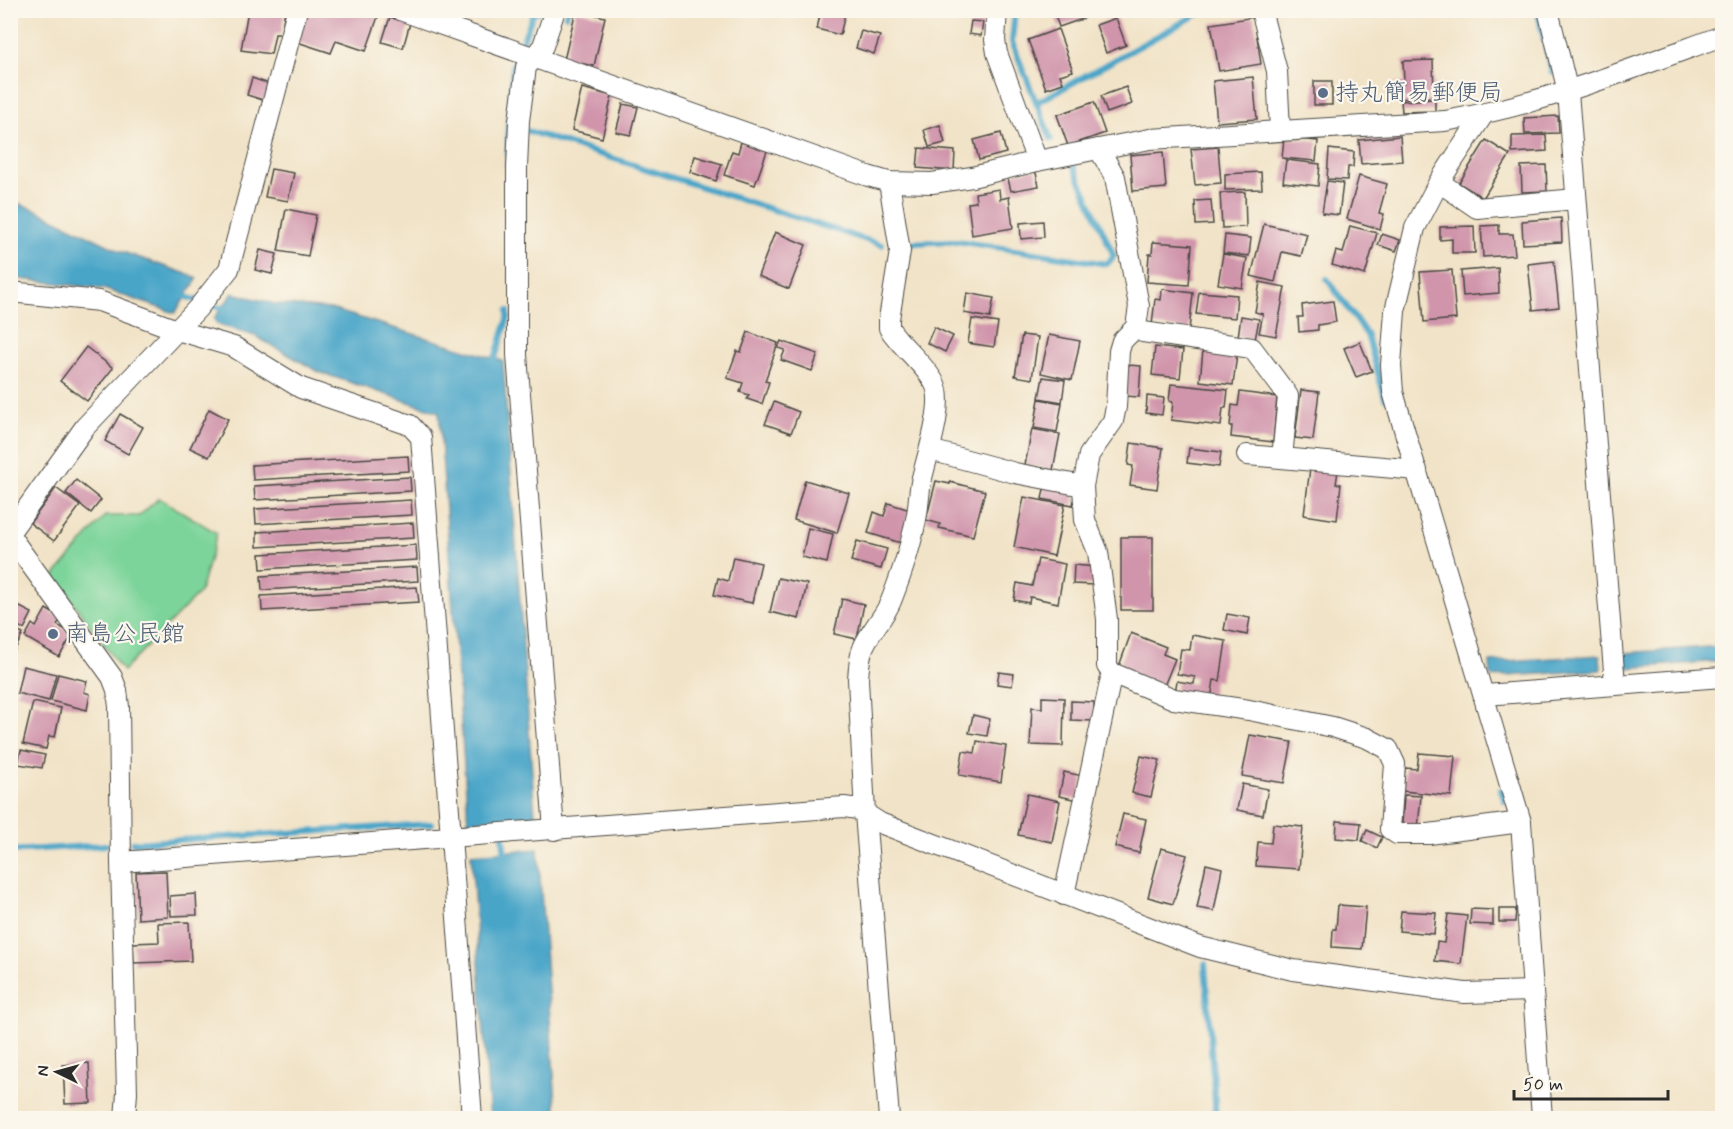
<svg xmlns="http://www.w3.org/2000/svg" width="1733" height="1129" viewBox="0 0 1733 1129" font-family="Mynerve,'Klee One',sans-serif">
  <rect width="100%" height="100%" fill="#fbf7ec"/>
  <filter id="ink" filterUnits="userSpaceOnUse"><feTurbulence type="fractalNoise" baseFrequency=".0167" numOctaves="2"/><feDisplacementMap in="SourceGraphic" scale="12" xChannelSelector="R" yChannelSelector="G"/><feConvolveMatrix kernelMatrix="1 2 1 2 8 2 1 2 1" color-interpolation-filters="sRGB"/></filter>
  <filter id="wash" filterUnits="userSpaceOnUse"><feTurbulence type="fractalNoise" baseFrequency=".008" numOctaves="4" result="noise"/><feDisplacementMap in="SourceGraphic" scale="24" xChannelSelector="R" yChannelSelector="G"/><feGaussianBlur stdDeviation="1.35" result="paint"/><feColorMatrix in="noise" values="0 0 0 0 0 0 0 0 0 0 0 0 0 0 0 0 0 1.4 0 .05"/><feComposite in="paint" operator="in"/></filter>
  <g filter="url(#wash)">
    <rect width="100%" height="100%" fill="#f1e3c7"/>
    <path fill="#7cd49a" stroke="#548062" stroke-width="1.5" d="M159,498L217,533L200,592L123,671L54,576L105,516H139Z"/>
    <g fill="#4aa5c8" stroke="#3a687a" stroke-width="1.5">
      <path d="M11,201L34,209L120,251L198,278L175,313L104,289L21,279L11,275Z"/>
      <path d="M233,293L275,304L331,309L503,361L535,816L468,821L439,412L319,372L255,336L217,324L214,318Z"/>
      <path d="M1722,646V661L1626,668L1625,653Z"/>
      <path d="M1600,655L1601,670L1491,677L1490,662Z"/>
      <path d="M538,849L557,1118H490L471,854Z"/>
    </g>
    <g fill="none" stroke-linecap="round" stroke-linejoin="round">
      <g stroke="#4aa5c8" stroke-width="6">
        <path d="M1015,10L1012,42L1051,139"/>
        <path d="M1537,10L1552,72"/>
        <path d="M566,15L568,10"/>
        <path d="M522,42L534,12L544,11"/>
        <path d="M1036,103L1205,10"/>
        <path d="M528,131L882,245"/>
        <path d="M508,165V128L513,64"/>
        <path d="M909,243L956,241L1107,264L1114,256L1073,165"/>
        <path d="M1327,279L1367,335L1385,398"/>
        <path d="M180,295L227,310"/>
        <path d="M495,358L508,318V311"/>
        <path d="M1501,790L1505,801"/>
        <path d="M501,813L505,859"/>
        <path d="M133,843L431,824"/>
        <path d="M10,851L106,845"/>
        <path d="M1205,964L1216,1118"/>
      </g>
    </g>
    <g id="blocks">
      <g fill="#d094ab">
        <path d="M248,10H285L281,34H275L271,54L241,50Z"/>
        <path d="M307,10H377L380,11L366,51L336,41L331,53L297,42Z"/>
        <path d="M576,10L605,17L594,66L564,60Z"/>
        <path d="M821,10H846L840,35L817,29Z"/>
        <path d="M1058,10H1083L1085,18L1059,27L1054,12Z"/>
        <path d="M390,17L410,23L403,48L382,42Z"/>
        <path d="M1254,17L1261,64L1219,71L1211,24Z"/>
        <path d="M1116,18L1126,45L1106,53L1096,25Z"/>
        <path d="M971,21L983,22L981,36L969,34Z"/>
        <path d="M1058,29L1073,71L1060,75L1063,83L1046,89L1028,40Z"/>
        <path d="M861,31L880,36L874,54L856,48Z"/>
        <path d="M1433,60L1434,97L1396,99V83H1404L1403,61Z"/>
        <path d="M1253,77L1257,119L1217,122L1213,81Z"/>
        <path d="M252,78L272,85L266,101L247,95Z"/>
        <rect x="1314" y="81" width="18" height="24"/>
        <path d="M1126,87L1132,104L1107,113L1101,96Z"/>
        <path d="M582,88L612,96L602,138L572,130Z"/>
        <path d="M1435,99V111L1402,112L1401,101Z"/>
        <path d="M1094,102L1105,133L1068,146L1057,115Z"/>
        <path d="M623,104L638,107L631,135L616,132Z"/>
        <path d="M1558,116L1559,133L1525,134L1524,118Z"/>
        <path d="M940,125L945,143L929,147L924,130Z"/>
        <path d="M1001,133L1006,153L979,160L974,140Z"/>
        <path d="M1546,135L1547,151L1512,153V136Z"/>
        <path d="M1400,136L1402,161L1361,164L1359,140Z"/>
        <path d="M1284,138L1318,141L1316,161L1282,158Z"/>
        <path d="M1486,140L1510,155L1483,198L1459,183Z"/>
        <path d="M741,142L767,151L755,185L724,175L732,151L738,153Z"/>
        <path d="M1218,147L1221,183L1195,185L1191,149Z"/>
        <path d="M919,148L955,151L954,171L917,168Z"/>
        <path d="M1329,149L1354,152L1353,167H1348L1347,180L1327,179Z"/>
        <path d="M1163,152L1166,188L1133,191L1130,155Z"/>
        <path d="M695,156L722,164L716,181L690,172Z"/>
        <path d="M1286,160L1320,164L1318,186L1283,182Z"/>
        <path d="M1546,165L1547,191L1522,192L1521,166Z"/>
        <path d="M271,169L294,173L288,201L265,197Z"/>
        <path d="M1035,169L1039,186L1011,191L1007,175Z"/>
        <path d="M1261,172L1262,189L1225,190V174Z"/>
        <path d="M1359,176L1387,184L1379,213L1384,214L1380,229L1347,219Z"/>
        <path d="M1327,181L1343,183L1339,215L1322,213Z"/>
        <path d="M999,189L1000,199L1009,197L1013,228L972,235L968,203L976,202L975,193Z"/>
        <path d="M1245,192L1246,227L1222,228L1220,193Z"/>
        <path d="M1211,200L1213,224L1196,225L1195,201Z"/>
        <path d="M286,209L316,215L308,256L278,251Z"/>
        <path d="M1561,218L1562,242L1523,244L1522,221Z"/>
        <path d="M1043,221L1044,237L1021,239L1020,223Z"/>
        <path d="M1264,224L1307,234L1301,256L1282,252L1275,282L1251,276Z"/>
        <path d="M1499,225V234H1513L1515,255L1483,257L1481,226Z"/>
        <path d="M1350,226L1377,233L1365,275L1332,265L1336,251L1343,253Z"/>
        <path d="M1474,226L1475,253H1452V239L1440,240V227Z"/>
        <path d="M775,232L806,245L789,289L758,276Z"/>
        <path d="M1382,234L1400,240L1396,251L1378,245Z"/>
        <path d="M1225,235L1251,238L1249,256L1223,253Z"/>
        <path d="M1153,242L1192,245L1189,285L1147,282L1149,254H1152Z"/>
        <path d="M260,250L277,254L272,274L255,270Z"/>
        <path d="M1223,254L1247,258L1242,288L1218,284Z"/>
        <path d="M1554,261L1559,307L1533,310L1528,264Z"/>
        <path d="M1498,268L1499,293L1463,296L1461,271Z"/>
        <path d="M1452,270L1456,319L1424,322L1420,272Z"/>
        <path d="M1260,282L1285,287L1276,336L1259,333L1263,314L1255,312Z"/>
        <path d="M1162,289L1193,293L1189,330L1152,325L1155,299L1161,300Z"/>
        <path d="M1199,292L1237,295L1235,318L1196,314Z"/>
        <path d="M967,293L994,298L990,318L964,313Z"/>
        <path d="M1333,301L1336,322L1318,325V330L1299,332L1298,317H1303L1302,305Z"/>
        <path d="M1241,316L1259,319L1255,340L1238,337Z"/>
        <path d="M972,319L998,323L994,347L968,343Z"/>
        <path d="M934,327L953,336L945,352L927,343Z"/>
        <path d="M748,332L778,343L765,381L769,382L762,404L747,399L749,395L740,392L743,383L727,378L737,351L741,352Z"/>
        <path d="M1022,335L1038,337L1032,379L1015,376Z"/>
        <path d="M1049,335L1080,341L1072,380L1041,373Z"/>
        <path d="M781,341L818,354L812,371L781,360L785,350L778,348Z"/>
        <path d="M1360,342L1372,371L1356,377L1344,348Z"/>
        <path d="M86,347L113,368L87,401L60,381Z"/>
        <path d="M1155,347L1183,350L1180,378L1152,375Z"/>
        <path d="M1203,350L1237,354L1233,385L1200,381Z"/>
        <path d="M1127,365L1141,366L1139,397L1125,396Z"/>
        <path d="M1043,377L1065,380L1062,402L1039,398Z"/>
        <path d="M1171,384L1228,390L1226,408H1223L1221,426L1171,420L1173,402L1169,401Z"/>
        <path d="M1301,390L1319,392L1313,440L1295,438Z"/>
        <path d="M1240,392L1277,397L1273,442L1231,437L1232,426H1230L1232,405L1238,406Z"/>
        <path d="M1147,396L1164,398L1162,415L1146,413Z"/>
        <path d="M1039,399L1062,403L1057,432L1034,428Z"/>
        <path d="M774,402L799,412L791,433L765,424Z"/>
        <path d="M209,409L228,419L209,457L190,448Z"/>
        <path d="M120,414L143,427L128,454L105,441Z"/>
        <path d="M1032,429L1060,434L1053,470L1025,465Z"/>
        <path d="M1131,443L1163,448L1157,489L1130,485L1133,466L1128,465Z"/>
        <path d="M1189,448L1221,452L1219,467L1187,463Z"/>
        <path d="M408,456L409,471L253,480L252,465Z"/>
        <path d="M1310,468L1338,471L1336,484H1341L1337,520L1304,515Z"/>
        <path d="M410,477L411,491L255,500L254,486Z"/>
        <path d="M76,480L101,500L91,513L66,493Z"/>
        <path d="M805,480L849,493L837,533L794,520Z"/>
        <path d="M936,481L950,484V482L985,491L973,536L939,528L940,524L926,520Z"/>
        <path d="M1045,484L1076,490L1073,505L1042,499Z"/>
        <path d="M56,488L80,506L54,541L30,523Z"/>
        <path d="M1024,497L1065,505L1054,556L1014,547Z"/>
        <path d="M411,500L412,515L256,524L255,509Z"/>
        <path d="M888,503L910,510L901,543L868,533L874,512L884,516Z"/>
        <path d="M413,523L414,538L257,547V532Z"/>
        <path d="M808,528L833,534L827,563L802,557Z"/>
        <rect x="1121" y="537" width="32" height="73"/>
        <path d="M857,541L887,549L881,569L851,561Z"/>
        <path d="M416,545L417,560L261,569L260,554Z"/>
        <path d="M733,557L761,563L752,603L714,595L718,578L728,581Z"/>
        <path d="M1038,559L1065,564L1058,603L1030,597L1029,603L1014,600L1017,583L1032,586Z"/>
        <path d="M1074,565L1096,567L1095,585L1073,584Z"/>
        <path d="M417,567L418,581L262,590L261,576Z"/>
        <path d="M778,578L807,584L799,619L770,612Z"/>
        <path d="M417,587L419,602L262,611L261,596Z"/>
        <path d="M842,599L864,604L857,639L834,634Z"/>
        <path d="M10,602L32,613L24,629L10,622Z"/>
        <path d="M46,609L61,618L57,625L73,634L59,657L25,637L32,624L36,627Z"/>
        <path d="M1227,614L1250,618L1247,635L1224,630Z"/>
        <path d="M10,628L23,634L10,659Z"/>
        <path d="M1131,633L1166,647L1163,654L1175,659L1164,686L1118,669Z"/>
        <path d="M1192,635L1226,641L1220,681L1214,680L1211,699L1175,693L1177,681L1194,684L1195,677L1177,674L1181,649L1190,650Z"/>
        <path d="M23,666L56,674L49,701L17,693Z"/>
        <path d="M999,672L1014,674L1012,686L997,684Z"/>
        <path d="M58,674L87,681L84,692L90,694L87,710L51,701Z"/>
        <path d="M1042,697L1064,698L1063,746L1030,745L1032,707L1042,708Z"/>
        <path d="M1071,701L1094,702V721L1071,720Z"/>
        <path d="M33,702L61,708L55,737L49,736L46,749L23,744Z"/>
        <path d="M973,715L990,719L987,736L969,733Z"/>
        <path d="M1250,735L1292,742L1284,783L1242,776Z"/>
        <path d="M977,741L1006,746L1001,782L959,775L963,751L975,753Z"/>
        <path d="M21,750L45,755L42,768L18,764Z"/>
        <path d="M1419,753L1455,756L1451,796L1403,791L1405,768L1417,769Z"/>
        <path d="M1141,756L1160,760L1151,797L1132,793Z"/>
        <path d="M1064,772L1083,776L1078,800L1059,796Z"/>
        <path d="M1242,784L1268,789L1263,815L1237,810Z"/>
        <path d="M1027,794L1060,801L1052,842L1018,835Z"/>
        <path d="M1404,795L1421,796L1418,827L1402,825Z"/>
        <path d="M1123,814L1146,819L1139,853L1115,847Z"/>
        <path d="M1337,821L1361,823L1359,840L1336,838Z"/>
        <path d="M1273,824L1303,827L1299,869L1256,866L1258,842L1271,843Z"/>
        <path d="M1367,830L1382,837L1377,848L1362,841Z"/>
        <path d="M1161,848L1187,855L1173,904L1148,897Z"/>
        <path d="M1206,864L1222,868L1214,911L1197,908Z"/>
        <path d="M166,871L168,917L138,919L136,872Z"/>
        <path d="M196,894L197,915L171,916L170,896Z"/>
        <path d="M1338,905L1366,907L1362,949L1332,947L1333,929H1336Z"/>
        <path d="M1471,909L1493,910V925L1470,924Z"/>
        <path d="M1499,909H1516L1515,922H1499Z"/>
        <path d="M1401,911L1436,913L1434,934L1399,931Z"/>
        <path d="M1448,914L1467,916L1461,964L1435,961L1437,942L1444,943Z"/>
        <path d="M189,922L191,961L134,963L133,943L159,942L158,923Z"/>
        <path d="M89,1063L91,1103L65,1104L63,1065Z"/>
      </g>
    </g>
  </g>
  <g filter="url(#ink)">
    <use href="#blocks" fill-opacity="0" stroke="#494742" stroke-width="1.5"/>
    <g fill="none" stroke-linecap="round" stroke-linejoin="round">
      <g stroke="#494742" stroke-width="22">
        <g id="minor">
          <path d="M400,10L868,176L889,182L932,183L972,177L1037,161L1150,139L1445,121C1541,105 1631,69 1722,36"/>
          <path d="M997,10L995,40L997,53L1037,161"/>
          <path d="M1261,10L1277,71L1280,130"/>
          <path d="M1548,10L1568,92L1615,684"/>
          <path d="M1483,115L1439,182L1415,228L1395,311L1391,365L1393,392L1521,822L1542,1118"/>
          <path d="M1099,149L1115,177L1139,306L1136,327L1122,341L1119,351L1116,407L1113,421L1089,455L1083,486L1085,520L1098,552L1107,619V666L1112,673L1174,699L1249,710L1333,727L1367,738L1388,749L1395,764L1390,829L1397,834H1429L1521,822"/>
          <path d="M889,182L900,251L889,319V328C902,348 924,363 935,384C945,404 927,456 922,478C919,489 919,502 917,514C912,543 902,573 891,601C884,618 870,631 863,648C859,658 859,668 858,679L865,813L889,1118"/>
          <path d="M1439,182L1477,208L1576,199"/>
          <path d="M10,292L99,301L177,330L234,347L301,388L410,425L421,437L472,1118"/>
          <path d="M1136,327L1143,332L1252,348L1288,396L1282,458"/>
          <path d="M930,450L1015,473L1083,486"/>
          <path d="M1247,455L1417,470"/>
          <path d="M10,532L85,427L198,308L229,269L297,10"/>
          <path d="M10,536L112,677L117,690L119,707L121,862L127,1093L125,1118"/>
          <path d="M1485,695L1722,677"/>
          <path d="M554,830L517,355V168L519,121L526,67L543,46L555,10"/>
          <path d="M121,862L844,807L858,809L880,823L1200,947L1293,970L1465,993L1533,991"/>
          <path d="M1064,895L1112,673"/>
        </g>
      </g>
      <use href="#minor" stroke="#fff" stroke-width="20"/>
    </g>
  </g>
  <g fill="#5c6f8a" stroke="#fbf7ec" stroke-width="2">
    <circle cx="1323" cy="93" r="6"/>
    <circle cx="53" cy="634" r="6"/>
  </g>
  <g text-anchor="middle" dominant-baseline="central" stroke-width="4.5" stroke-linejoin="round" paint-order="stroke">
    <g font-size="24" fill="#4e5e75" stroke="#fbf7ec" text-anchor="start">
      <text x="1335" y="93">持丸簡易郵便局</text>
      <text x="65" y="634">南島公民館</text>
    </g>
  </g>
  <rect width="1733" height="1129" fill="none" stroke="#fbf7ec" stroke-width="36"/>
  <g transform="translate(57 1072) rotate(275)" stroke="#fbf7ec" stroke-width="4.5" paint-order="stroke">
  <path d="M0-4.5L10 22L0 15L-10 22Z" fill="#2b2b2b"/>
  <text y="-9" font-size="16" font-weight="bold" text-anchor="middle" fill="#2b2b2b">N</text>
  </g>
  <path d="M1514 1090v9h154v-9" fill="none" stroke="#2b2b2b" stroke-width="3"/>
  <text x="1523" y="1090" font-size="18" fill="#2b2b2b" stroke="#fbf7ec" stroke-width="4.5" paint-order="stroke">50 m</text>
</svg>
